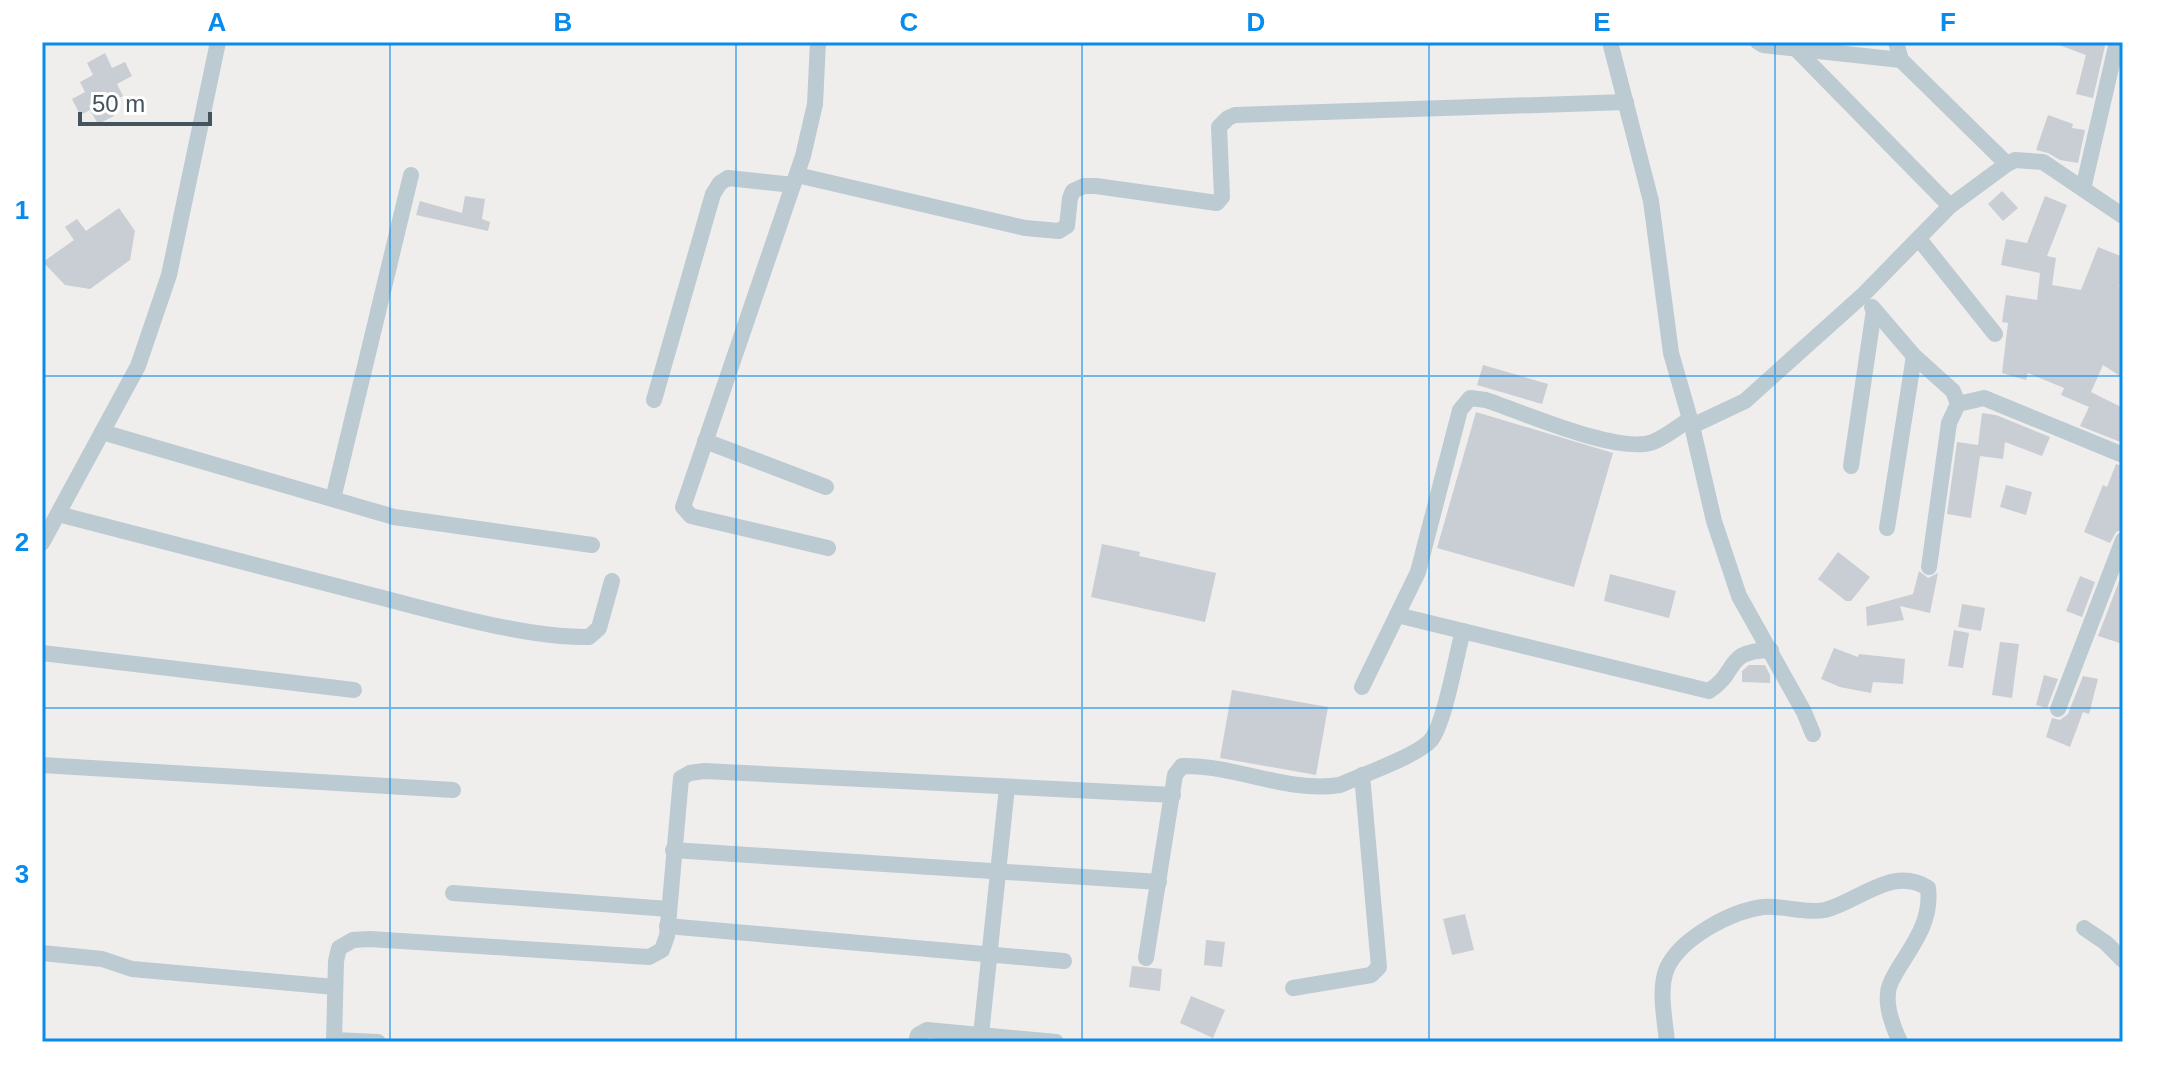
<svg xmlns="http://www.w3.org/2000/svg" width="2165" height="1084" viewBox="0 0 2165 1084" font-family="Arial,sans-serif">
  <rect width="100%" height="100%" fill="#f0eded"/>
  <g fill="#c8ced3">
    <path d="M2056,42H2094L2105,46L2093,98L2076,94L2086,55L2056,44Z"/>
    <path d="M105,53L112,68L125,62L132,76L117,84L123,96L108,104L114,116L98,124L90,110L80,115L72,99L85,92L80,82L93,75L87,63Z"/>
    <path d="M2048,115L2073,124L2072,128L2085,130L2078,163L2060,160L2048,153L2036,150Z"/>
    <path d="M2002,191L2018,208L2003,221L1988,204Z"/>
    <path d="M465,196L485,199L482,219L490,222L488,231L416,215L420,201L462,213Z"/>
    <path d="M2045,196L2067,205L2047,256L2056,258L2052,285L2081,290L2098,247L2123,257V276L2119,286L2123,289V378L2103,365L2091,392L2123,408V443L2080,426L2089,407L2061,395L2064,388L2028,373L2026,380L2002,373L2008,323L2002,322L2006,295L2037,300L2040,273L2001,265L2006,239L2027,243Z"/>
    <path d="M119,208L135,231L130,260L90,289L65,285L43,262L74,240L65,227L77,219L86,231Z"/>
    <path d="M1483,365L1548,384L1542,404L1477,385Z"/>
    <path d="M1476,412L1613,453L1574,587L1437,548Z"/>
    <path d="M1982,413L1996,415L2050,437L2042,456L2005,442L2003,459L1980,456L1971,518L1947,514L1957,442L1978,445Z"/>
    <path d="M2116,464L2123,466V529L2116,532L2110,543L2084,532L2103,485L2107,487Z"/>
    <path d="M2006,485L2032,492L2026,515L2000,507Z"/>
    <path d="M1102,544L1140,552L1139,556L1216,573L1205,622L1091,597Z"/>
    <path d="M1838,552L1870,577L1851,601H1846L1818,579Z"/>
    <path d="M1919,571L1928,578L1938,573L1930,613L1900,606L1904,620L1867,626L1866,607L1913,594Z"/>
    <path d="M2123,571V644L2098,636Z"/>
    <path d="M1610,574L1676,591L1669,618L1604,601Z"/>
    <path d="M2080,576L2095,582L2082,617L2066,611Z"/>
    <path d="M1962,604L1985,608L1981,631L1958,627Z"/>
    <path d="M1954,630L1969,633L1963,668L1948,666Z"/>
    <path d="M2000,642L2019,644L2012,698L1992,695Z"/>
    <path d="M1834,648L1858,657L1859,654L1905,659L1903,684L1873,682L1871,693L1840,687L1821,679Z"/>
    <path d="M1749,665H1765L1770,675V683L1742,682V671Z"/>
    <path d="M2044,675L2058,679L2047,708L2036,705Z"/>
    <path d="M2083,676L2098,679L2089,714L2083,712L2070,747L2046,737L2052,718L2060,720L2068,714Z"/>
    <path d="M1232,690L1328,707L1316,775L1220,758Z"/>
    <path d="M1465,914L1474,950L1452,955L1443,919Z"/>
    <path d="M1206,940L1225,942L1222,967L1204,965Z"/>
    <path d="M1132,966L1162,969L1160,991L1129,987Z"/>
    <path d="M1191,996L1225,1010L1213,1038L1180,1023Z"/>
  </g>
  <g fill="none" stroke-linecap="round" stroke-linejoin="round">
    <g stroke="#bbcbd1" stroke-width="16">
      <path d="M818,42L815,104L803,156L683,507L691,516L828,548"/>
      <path d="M1610,42L1651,201L1671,353L1692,426L1714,521L1739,596L1804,712L1813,734"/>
      <path d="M1758,42L1763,45L1901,60"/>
      <path d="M1896,42L1901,60L2007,164"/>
      <path d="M1795,48L1950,206"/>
      <path d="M797,175L1025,228L1059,231L1067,226L1070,198L1073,191L1084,186H1096L1217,203L1222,197L1219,127L1228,118L1235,115L1626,102"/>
      <path d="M2083,189L2117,42"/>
      <path d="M1919,239L1995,334"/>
      <path d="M1872,307L1914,356L1953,391L1958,404"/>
      <path d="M654,400L713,194L720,183L728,178L793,185"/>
      <path d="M1692,426L1745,401L1863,295L1950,206L2007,164L2015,160L2043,162L2123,216"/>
      <path d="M102,432L394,517L592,545"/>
      <path d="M705,441L826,487"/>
      <path d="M1851,466L1874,310"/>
      <path d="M333,499L411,175"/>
      <path d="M58,514C164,541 269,569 375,596C438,612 526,638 589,637L599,628L612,581"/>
      <path d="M1887,528L1914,356"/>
      <path d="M42,543L138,366L169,275L218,42"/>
      <path d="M1929,567L1949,423L1958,404L1984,398L2123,455"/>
      <path d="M1397,615L1709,691C1740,671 1723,651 1771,650"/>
      <path d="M42,653L354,690"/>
      <path d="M1362,687L1418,572L1460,410L1470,398L1486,400C1522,412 1619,455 1653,442C1666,437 1679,426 1690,419"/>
      <path d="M2058,709L2123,540"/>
      <path d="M42,765L453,790"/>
      <path d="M673,850L1159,882"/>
      <path d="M453,893L669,909"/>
      <path d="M667,926L1064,961"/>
      <path d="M2084,928L2106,943L2123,960"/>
      <path d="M42,953L102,959L132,969L335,987"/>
      <path d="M1146,958L1175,775L1182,766C1236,765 1286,793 1340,785C1362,775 1417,756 1431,740C1445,722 1456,656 1463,631"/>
      <path d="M1293,988L1371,975L1379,967L1362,775"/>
      <path d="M981,1035L1007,787"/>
      <path d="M334,1040L378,1042"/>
      <path d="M334,1042L336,961L339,948L353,940L370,939L649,957L662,950L667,936L681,778L690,773L704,771L1173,795"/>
      <path d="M916,1042L918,1035L927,1030L1056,1042"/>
      <path d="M1667,1042C1665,1020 1658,989 1667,968C1681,938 1731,911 1763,907C1783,905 1805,914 1825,910C1858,902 1893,865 1928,888C1932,920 1914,943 1898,969C1894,976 1888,985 1888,993C1886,1008 1894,1029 1900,1042"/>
    </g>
  </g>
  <path fill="none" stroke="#078bec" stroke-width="2" stroke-opacity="0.55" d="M390,42V1042M736,42V1042M1082,42V1042M1429,42V1042M1775,42V1042M42,376H2123M42,708H2123"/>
  <rect width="2165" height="1084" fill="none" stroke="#ffffff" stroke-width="88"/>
  <path d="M80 112v12h130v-12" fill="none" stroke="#43545d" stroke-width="4"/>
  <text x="92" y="112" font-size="24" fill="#43545d" stroke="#ffffff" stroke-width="6" paint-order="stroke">50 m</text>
  <rect x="44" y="44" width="2077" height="996" fill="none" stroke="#078bec" stroke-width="3"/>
  <g font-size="26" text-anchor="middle" font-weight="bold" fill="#078bec">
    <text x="217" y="31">A</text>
    <text x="563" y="31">B</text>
    <text x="909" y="31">C</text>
    <text x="1256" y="31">D</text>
    <text x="1602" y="31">E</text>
    <text x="1948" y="31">F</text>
    <text x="22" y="219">1</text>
    <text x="22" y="551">2</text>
    <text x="22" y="883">3</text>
  </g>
</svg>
